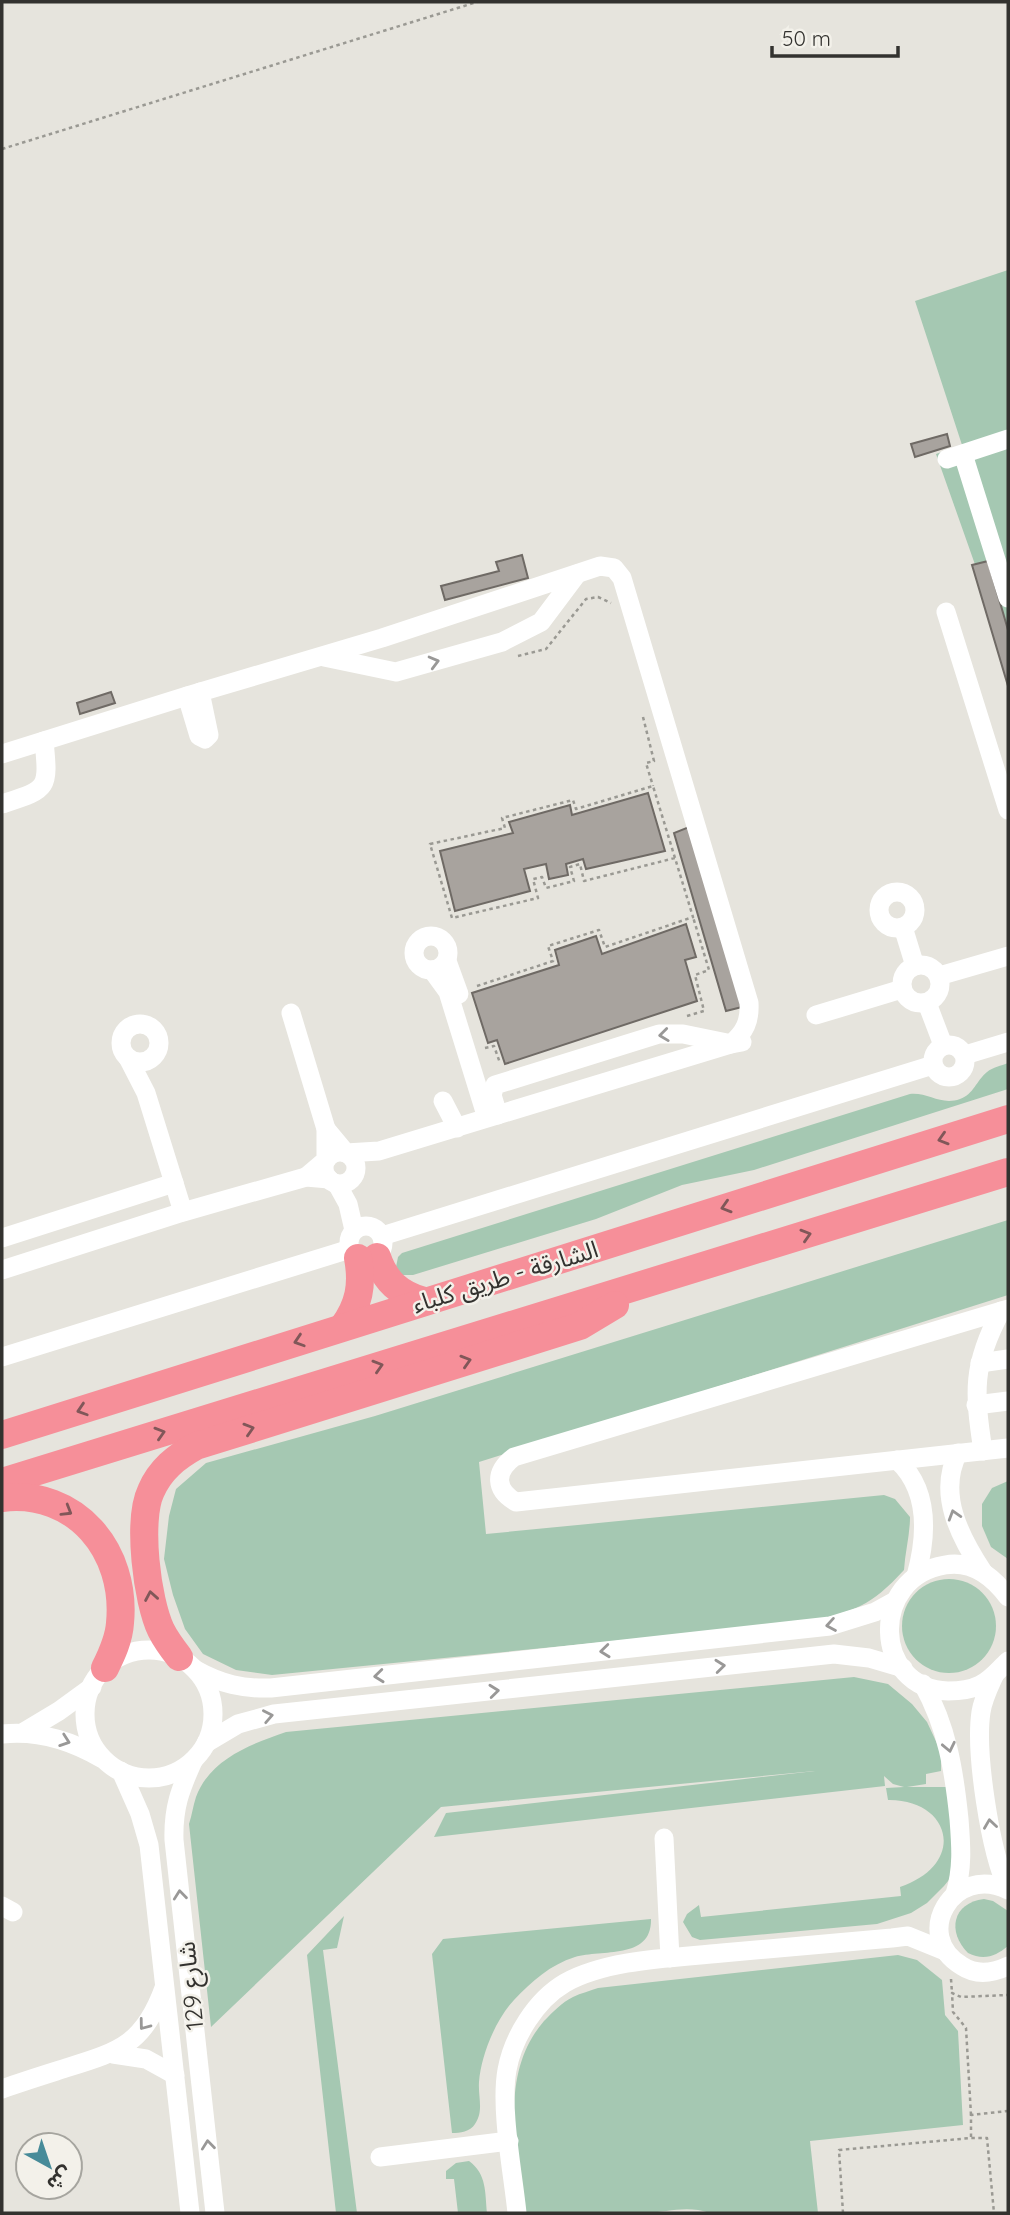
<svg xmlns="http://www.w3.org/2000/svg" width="1010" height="2215" viewBox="0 0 1010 2215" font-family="Quicksand,'Noto Sans Arabic',sans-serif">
  <rect width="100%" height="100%" fill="#e6e4dd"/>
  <g fill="#a5c8b2">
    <path d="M1008,270V658L936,454L962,445L915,301Z"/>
    <path d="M1008,1063V1089L754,1170L682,1185L596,1219L413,1275H402L396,1267L398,1257L402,1253L910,1094C928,1092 941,1106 960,1099C974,1094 976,1081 987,1072C993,1067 1001,1066 1008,1063Z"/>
    <path d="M1008,1220V1295L479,1462L486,1534L884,1495L895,1499L910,1517C910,1535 905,1552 904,1570C870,1607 855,1611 807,1622L272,1675L236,1670L203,1654L185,1629L173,1595L164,1559L169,1516L176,1489L206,1463L375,1416Z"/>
    <path d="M1008,1481V1559L991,1547L982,1526V1504L992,1488Z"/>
    <circle cx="949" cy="1626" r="47"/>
    <path d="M854,1677L888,1684L912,1704L927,1722L941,1752V1771L926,1774V1784L907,1787H953L957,1870L944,1886L927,1903L911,1913L877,1924L700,1940L692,1937L683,1922L687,1914L699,1905L701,1917L901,1896L900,1887C968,1864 951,1799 888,1800L886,1788L904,1787L893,1784L884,1776L885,1786L434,1837L446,1813L815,1771L441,1807L211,2027L189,1824C192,1815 193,1806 196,1797C210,1759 251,1744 286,1732Z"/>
    <path d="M984,1899L993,1901L1008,1911V1946C996,1956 984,1961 968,1953C947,1932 952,1903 984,1899Z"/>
    <path d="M344,1916L337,1948L323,1950L357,2213H336L307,1955Z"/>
    <path d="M651,1919C652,1960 602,1949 575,1957C550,1965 532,1981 514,2000C496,2019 481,2055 479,2082C478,2097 484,2111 475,2124C470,2132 460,2133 452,2133L432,1954L443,1939Z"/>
    <path d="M898,1955L917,1960L942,1980L945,2015L958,2031L963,2125L810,2141L818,2213H710C687,2205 668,2212 645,2213C604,2215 563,2213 523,2213C517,2150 498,2074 544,2021C552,2013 562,2002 573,1997C581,1993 590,1991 598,1988Z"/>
    <path d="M469,2161C487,2174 485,2193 487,2213H458L454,2179H446V2171L456,2163Z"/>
  </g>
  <g fill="#a8a39e" stroke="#6f6a65" stroke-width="2">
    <path d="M947,434L950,446L915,457L911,444Z"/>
    <path d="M522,555L528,578L445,600L441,586L499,571L496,562Z"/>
    <path d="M988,561L1008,630V686L972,565Z"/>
    <path d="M111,692L115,703L80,714L77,703Z"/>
    <path d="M648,793L665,851L586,869L583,859L566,864L568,875L549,879L546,864L524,869L530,891L455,911L440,851L513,833L509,822L570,805L572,815Z"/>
    <path d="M689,827L742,1007L726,1011L674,833Z"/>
    <path d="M686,924L696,957L685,960L697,1001L505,1064L497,1040L488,1043L472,993L559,965L555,950L596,936L602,954Z"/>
  </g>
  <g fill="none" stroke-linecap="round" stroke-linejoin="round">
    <g stroke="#9a9993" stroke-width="2.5" stroke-dasharray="3.5 3.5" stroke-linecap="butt">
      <path d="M2,149L477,2"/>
      <path d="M518,656L546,649L586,599L598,597L611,603"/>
      <path d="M643,717L654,761L646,763L653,786"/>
      <path d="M477,986L553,961L548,946L599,930L605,947L693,917L653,786L576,809L573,800L502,818L505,828L430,844L452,918L538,898L533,879L542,877L546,888L574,881L570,867L580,864L584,881L675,858"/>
      <path d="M687,1016L704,1011L695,975L709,970L693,917"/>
      <path d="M485,1048L494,1046L500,1063"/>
      <path d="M951,1979L952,1993"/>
      <path d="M971,2115L966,2028L953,2012L952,1993L961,1997L1008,1995"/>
      <path d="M971,2137V2115L1008,2111"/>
      <path d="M843,2213L839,2150L971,2138H987L994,2213"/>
    </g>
    <g stroke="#fff" stroke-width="19">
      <path d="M963,454L1008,598"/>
      <path d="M947,459L1008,439"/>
      <path d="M946,612L1008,810"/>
      <path d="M324,657L396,672L502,642L541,622L577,574"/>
      <path d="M187,696L199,736L205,739L209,735L200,692"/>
      <path d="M2,754L187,696L382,638L600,566L614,568L622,578L749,1003C750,1021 745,1032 731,1044"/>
      <path d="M2,804C48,789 49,790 44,741"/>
      <circle cx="897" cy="910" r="18"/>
      <path d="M903,927L915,966"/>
      <circle cx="431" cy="953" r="17"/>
      <path d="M447,961L459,994"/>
      <circle cx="921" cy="984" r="19"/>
      <path d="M432,970L448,992L486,1115"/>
      <path d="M939,976L1008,956"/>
      <path d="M927,1003L943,1045"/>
      <path d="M291,1013L326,1129V1160L306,1177"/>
      <path d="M816,1015L902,989"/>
      <circle cx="140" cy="1043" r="19"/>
      <circle cx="949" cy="1061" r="16"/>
      <path d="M965,1055L1008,1042"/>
      <path d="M128,1058L146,1093L183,1212"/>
      <path d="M443,1101L457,1128"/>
      <path d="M498,1115L492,1095L495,1085L659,1034H683L727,1043"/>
      <path d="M326,1129L346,1153L379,1151L731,1044L742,1042"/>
      <circle cx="340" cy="1168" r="16"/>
      <path d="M337,1184L348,1204L354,1230"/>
      <circle cx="366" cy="1243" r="17"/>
      <path d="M382,1236L933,1065"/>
      <path d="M2,1238L174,1183"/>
      <path d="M2,1270L183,1212L306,1177L329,1179"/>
      <path d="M1008,1309L514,1457C494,1472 495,1490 516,1502L1008,1448"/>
      <path d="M2,1357L350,1249"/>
      <path d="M980,1363L1008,1359"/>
      <path d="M976,1405L1008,1401"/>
      <path d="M983,1451C974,1392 972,1365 1001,1311"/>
      <path d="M958,1453C937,1494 960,1537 983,1572"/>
      <path d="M897,1460C930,1490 927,1536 916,1576"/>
      <path d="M1008,1597C993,1577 973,1560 945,1565C869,1577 872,1689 948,1691C959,1691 970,1690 980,1685C992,1679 999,1669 1008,1661"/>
      <circle cx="149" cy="1714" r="64"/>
      <path d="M196,1670C221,1684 243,1689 271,1688L830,1626L875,1612L895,1601"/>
      <path d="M994,1676C989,1687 983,1699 981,1712C975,1752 990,1852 1008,1889"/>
      <path d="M923,1684C947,1727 954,1770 959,1819C961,1845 963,1868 955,1894"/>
      <path d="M24,1732L59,1711L92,1687"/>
      <path d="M2,1734C38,1730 70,1740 101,1758"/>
      <path d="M206,1743L238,1724L274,1714L834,1654L869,1658L903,1668"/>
      <path d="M193,1761C180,1790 173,1808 174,1840L215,2213"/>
      <path d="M121,1771L140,1814L149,1845L190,2213"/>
      <path d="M664,1838L670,1958"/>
      <path d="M1008,1890C953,1863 911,1936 962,1966C977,1976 993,1973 1008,1966"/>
      <path d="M2,1906L13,1912"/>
      <path d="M113,2054L146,2059L175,2075"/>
      <path d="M2,2089C24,2081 47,2074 69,2067C121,2051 144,2043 164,1988"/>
      <path d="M380,2157L509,2141"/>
      <path d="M517,2213C513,2173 500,2108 507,2070C513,2037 536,2000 565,1983C608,1959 674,1958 722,1953C778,1948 835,1943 892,1938L908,1936L945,1951"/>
    </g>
    <g stroke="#f68f99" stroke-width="28">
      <path d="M377,1257C385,1281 399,1294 424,1301"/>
      <path d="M343,1327C359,1305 363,1285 358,1258"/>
      <path d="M2,1435L1008,1119"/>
      <path d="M2,1482L1008,1172"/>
      <path d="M2,1498C76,1489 127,1551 120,1623C119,1639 112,1654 105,1668"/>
      <path d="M179,1657C172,1648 166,1640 161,1630C147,1601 137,1520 151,1491C160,1470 176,1457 196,1446L580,1326L615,1305"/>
    </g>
  </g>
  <defs><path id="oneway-chevron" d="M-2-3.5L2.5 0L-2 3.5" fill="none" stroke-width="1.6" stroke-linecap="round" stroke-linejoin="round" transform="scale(1.75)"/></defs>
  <g stroke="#999897">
    <use href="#oneway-chevron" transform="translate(434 662) rotate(-15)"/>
    <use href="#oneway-chevron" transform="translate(664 1035) rotate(173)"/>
    <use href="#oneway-chevron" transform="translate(954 1515) rotate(-107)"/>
    <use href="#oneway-chevron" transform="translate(831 1625) rotate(170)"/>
    <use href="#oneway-chevron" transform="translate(605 1651) rotate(174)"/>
    <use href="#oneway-chevron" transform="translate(720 1666) rotate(-6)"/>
    <use href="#oneway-chevron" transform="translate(379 1676) rotate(174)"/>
    <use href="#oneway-chevron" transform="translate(494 1691) rotate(-6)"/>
    <use href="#oneway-chevron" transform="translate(268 1716) rotate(-11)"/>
    <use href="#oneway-chevron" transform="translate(65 1741) rotate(19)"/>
    <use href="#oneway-chevron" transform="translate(949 1747) rotate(78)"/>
    <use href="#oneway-chevron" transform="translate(990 1824) rotate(-98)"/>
    <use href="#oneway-chevron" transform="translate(180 1895) rotate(-96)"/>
    <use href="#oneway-chevron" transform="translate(144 2025) rotate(127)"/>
    <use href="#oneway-chevron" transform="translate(208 2145) rotate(-96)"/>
  </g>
  <g stroke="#815759">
    <use href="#oneway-chevron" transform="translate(943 1139) rotate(163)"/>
    <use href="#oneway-chevron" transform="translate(726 1207) rotate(163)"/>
    <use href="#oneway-chevron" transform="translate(806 1235) rotate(-17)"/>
    <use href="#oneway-chevron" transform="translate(299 1341) rotate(162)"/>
    <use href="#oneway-chevron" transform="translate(466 1361) rotate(-17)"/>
    <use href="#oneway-chevron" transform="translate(378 1366) rotate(-17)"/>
    <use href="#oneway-chevron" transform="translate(82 1410) rotate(162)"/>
    <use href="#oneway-chevron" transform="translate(249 1429) rotate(-17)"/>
    <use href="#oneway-chevron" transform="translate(160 1433) rotate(-17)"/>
    <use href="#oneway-chevron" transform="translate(67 1511) rotate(31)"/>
    <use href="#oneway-chevron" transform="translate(151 1596) rotate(-100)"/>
  </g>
  <g text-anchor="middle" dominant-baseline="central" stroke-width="5" stroke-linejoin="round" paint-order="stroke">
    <g font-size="24" fill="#33322f" stroke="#f3f1ea">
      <text transform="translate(505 1276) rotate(-17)">الشارقة - طريق كلباء</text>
      <text transform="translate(190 1986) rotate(-96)">شارع 129</text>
    </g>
  </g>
  <rect width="1010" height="2215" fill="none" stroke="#33322f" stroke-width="7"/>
  <g transform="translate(49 2166) rotate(140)"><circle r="33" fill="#f3f1ea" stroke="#a6a59f" stroke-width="2"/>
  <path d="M0-5L12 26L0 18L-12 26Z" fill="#478b99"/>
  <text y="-10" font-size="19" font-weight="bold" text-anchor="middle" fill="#33322f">ش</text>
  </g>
  <path d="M772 46v10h126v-10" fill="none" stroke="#33322f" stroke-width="3.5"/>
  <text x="782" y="46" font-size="21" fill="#33322f" stroke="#f3f1ea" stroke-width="5" paint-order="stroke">50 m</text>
</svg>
